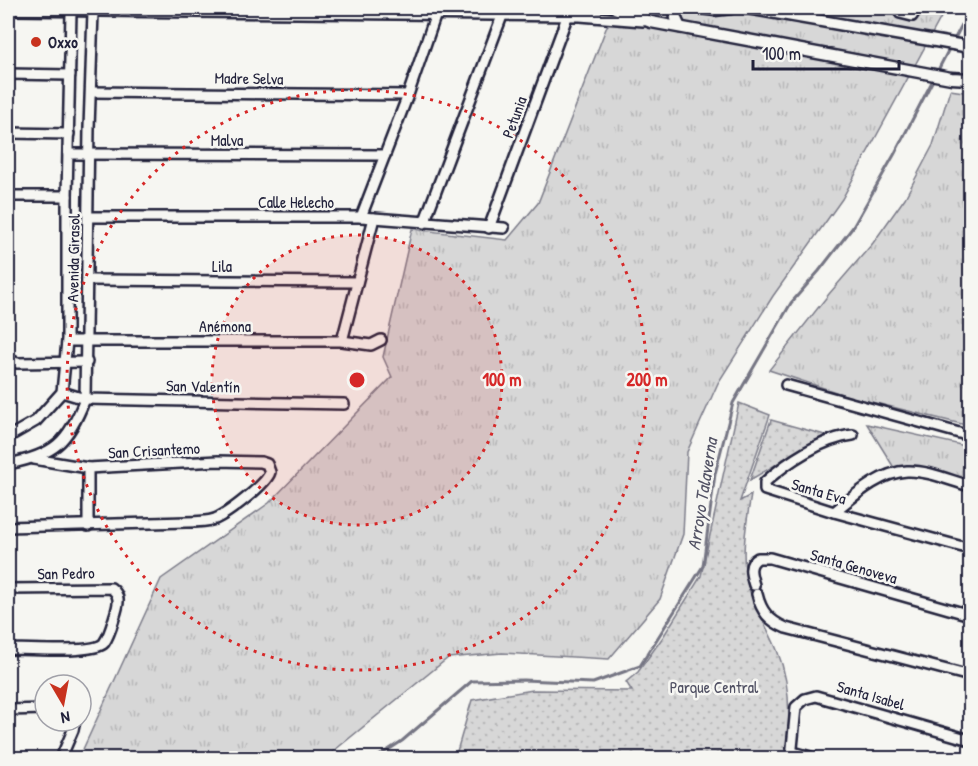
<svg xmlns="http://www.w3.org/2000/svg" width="978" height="766" viewBox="0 0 978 766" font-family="'Patrick Hand',sans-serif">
  <defs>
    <pattern id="grass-tufts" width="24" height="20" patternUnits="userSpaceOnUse" patternTransform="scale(1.5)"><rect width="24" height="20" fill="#d7d7d7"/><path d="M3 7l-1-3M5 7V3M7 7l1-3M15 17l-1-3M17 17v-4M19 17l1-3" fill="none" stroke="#b8b8b9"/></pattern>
    <pattern id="park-dots" width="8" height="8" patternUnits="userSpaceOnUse" patternTransform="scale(1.5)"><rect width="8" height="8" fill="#d7d7d7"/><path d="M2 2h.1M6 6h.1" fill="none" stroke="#b8b8b9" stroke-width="1.8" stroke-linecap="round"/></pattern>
  </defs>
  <rect width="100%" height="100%" fill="#f6f6f2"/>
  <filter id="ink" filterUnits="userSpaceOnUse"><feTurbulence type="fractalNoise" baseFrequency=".0167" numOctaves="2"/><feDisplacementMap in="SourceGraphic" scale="12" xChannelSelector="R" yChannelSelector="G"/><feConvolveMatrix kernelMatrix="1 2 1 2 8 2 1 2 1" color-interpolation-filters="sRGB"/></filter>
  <g filter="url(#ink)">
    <g fill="url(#grass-tufts)" stroke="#7c7c89" stroke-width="1.5">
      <path d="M614,8H946L842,199L773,296L718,383L687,452L683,534L660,599L609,659L502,653L448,658L325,758H79L161,579L269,503L392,377L383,357L412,229L507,240L538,203Z"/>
      <path d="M950,90L970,93V426L851,397L769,370L829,294L873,243L905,198L933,145Z"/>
      <path d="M867,424L970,447V485L908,466L896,471Z"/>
    </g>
    <g fill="url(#park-dots)" stroke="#7c7c89" stroke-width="1.5">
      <path d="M739,403L770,415L740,501L751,495C746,525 740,557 748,586C755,609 768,628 777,650C791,684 791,722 785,758H455L472,700L533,690L632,691L626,682L638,672L663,637L701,576Z"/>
      <path d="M771,420L825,435L750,480Z"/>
    </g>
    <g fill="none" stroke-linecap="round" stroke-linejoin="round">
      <g stroke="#757583" stroke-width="3">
        <path d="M953,42L970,9"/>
        <path d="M376,758L402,741L472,681L523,680L593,683L640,666L703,566L715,474L733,403L791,303L819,271L853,227L894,155L950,47"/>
      </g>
      <g stroke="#22223b" stroke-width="14">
        <g id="minor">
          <path d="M904,8L900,13L912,16L917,8"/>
          <path d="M8,10L580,16L643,21"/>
          <path d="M8,74L70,75"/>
          <path d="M91,92L408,95"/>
          <path d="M8,133L69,134"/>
          <path d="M68,154L385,155"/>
          <path d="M8,196H67"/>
          <path d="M89,217H361L504,228"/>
          <path d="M361,217L408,95L438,8"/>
          <path d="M424,223L502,16"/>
          <path d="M489,228L567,17"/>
          <path d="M88,280L357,282"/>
          <path d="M67,341H342L371,345L381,340"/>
          <path d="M342,341L374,218"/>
          <path d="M8,359L17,363L87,362"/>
          <path d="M786,385L970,436"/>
          <path d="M62,392L85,399L344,404"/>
          <path d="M853,435C823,438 787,462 765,482V490L834,512L970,549"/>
          <path d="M8,437L36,421L62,392L67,341V196L71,11"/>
          <path d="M8,464C54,455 68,443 85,399L89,128L93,12"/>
          <path d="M834,512C854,496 880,472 907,471C927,470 951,481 970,486"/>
          <path d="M88,526V468"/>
          <path d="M8,527L186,522C195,522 206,522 215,519C227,514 267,484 270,472L267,464L261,462L218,461L88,468L34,459"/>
          <path d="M754,585C751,575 747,564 758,558H770L970,615"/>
          <path d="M8,589L111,588C120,595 119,602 116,612C113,621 110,635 104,643C95,654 24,649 8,649"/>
          <path d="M757,594C761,611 769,621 786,628L970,676"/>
          <path d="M8,710L45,709"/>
          <path d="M793,752L814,758"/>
          <path d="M61,758L73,730L75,721"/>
          <path d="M791,758L796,707L805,699L816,696L970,740"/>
        </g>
      </g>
      <g stroke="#22223b" stroke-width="15">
        <g id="tertiary">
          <path d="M71,8V11"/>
          <path d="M615,8L651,22L951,78L970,79"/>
          <path d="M679,8C673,14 676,20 680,27"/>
          <path d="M701,8L715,10L731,8"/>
          <path d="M747,8L970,47"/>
          <path d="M93,12V8"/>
        </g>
      </g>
      <use href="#minor" stroke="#f6f6f2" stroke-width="9"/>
      <use href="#tertiary" stroke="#f6f6f2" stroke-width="10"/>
    </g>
  </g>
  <circle cx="357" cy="380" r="145" fill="#d62828" fill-opacity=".12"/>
  <g fill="none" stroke="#d62828" stroke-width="3" stroke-dasharray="3 6">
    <circle cx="357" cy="380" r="145"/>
    <circle cx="357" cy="380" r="290"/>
  </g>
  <circle fill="#c8321e" stroke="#f6f6f2" stroke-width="2" cx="36" cy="42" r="6"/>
  <g text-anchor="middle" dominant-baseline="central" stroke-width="5" stroke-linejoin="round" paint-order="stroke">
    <g font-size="16" font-weight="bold" fill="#22223b" stroke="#f6f6f2" text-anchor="start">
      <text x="48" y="42">Oxxo</text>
    </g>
    <g font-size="16" fill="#22223b" stroke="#f6f6f2">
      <text transform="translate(249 78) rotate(1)">Madre Selva</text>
      <text transform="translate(514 117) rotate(-70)">Petunia</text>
      <text x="227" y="140">Malva</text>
      <text x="296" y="202">Calle Helecho</text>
      <text transform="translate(73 258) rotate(-89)">Avenida Girasol</text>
      <text x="222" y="266">Lila</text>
      <text x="225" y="326">Anémona</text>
      <text transform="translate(203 386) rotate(1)">San Valentín</text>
      <text transform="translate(154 450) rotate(-3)">San Crisantemo</text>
      <text transform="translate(819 491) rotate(16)">Santa Eva</text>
      <text transform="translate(854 566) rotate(16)">Santa Genoveva</text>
      <text transform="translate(66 573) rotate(-1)">San Pedro</text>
      <text transform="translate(871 695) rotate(16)">Santa Isabel</text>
    </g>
    <g font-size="16" fill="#4f4f62" stroke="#f6f6f2">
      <text x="714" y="687">Parque Central</text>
    </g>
    <g font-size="18" font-style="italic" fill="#535365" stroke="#f6f6f2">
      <text transform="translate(702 494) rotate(-81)">Arroyo Talaverna</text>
    </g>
  </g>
  <circle cx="357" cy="380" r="9" fill="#d62828" stroke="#f6f6f2" stroke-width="3"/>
  <g font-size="18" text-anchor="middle" font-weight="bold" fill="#d62828" stroke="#f6f6f2" stroke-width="5" stroke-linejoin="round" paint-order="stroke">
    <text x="502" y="386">100 m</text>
    <text x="647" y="386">200 m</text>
  </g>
  <rect width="978" height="766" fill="none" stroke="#f6f6f2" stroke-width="30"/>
  <rect x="15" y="15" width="948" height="736" fill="none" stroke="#22223b" stroke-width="2" filter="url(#ink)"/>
  <g transform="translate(63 703) rotate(170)"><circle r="28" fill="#f6f6f2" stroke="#a1a1a9" stroke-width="1.5"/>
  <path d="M0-4.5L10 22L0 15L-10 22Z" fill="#c8321e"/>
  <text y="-9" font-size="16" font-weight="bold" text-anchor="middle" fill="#22223b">N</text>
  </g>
  <path d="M753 60v9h146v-9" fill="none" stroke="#22223b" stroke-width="3"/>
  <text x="762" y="60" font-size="18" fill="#22223b" stroke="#f6f6f2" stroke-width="4.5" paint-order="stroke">100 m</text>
</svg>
